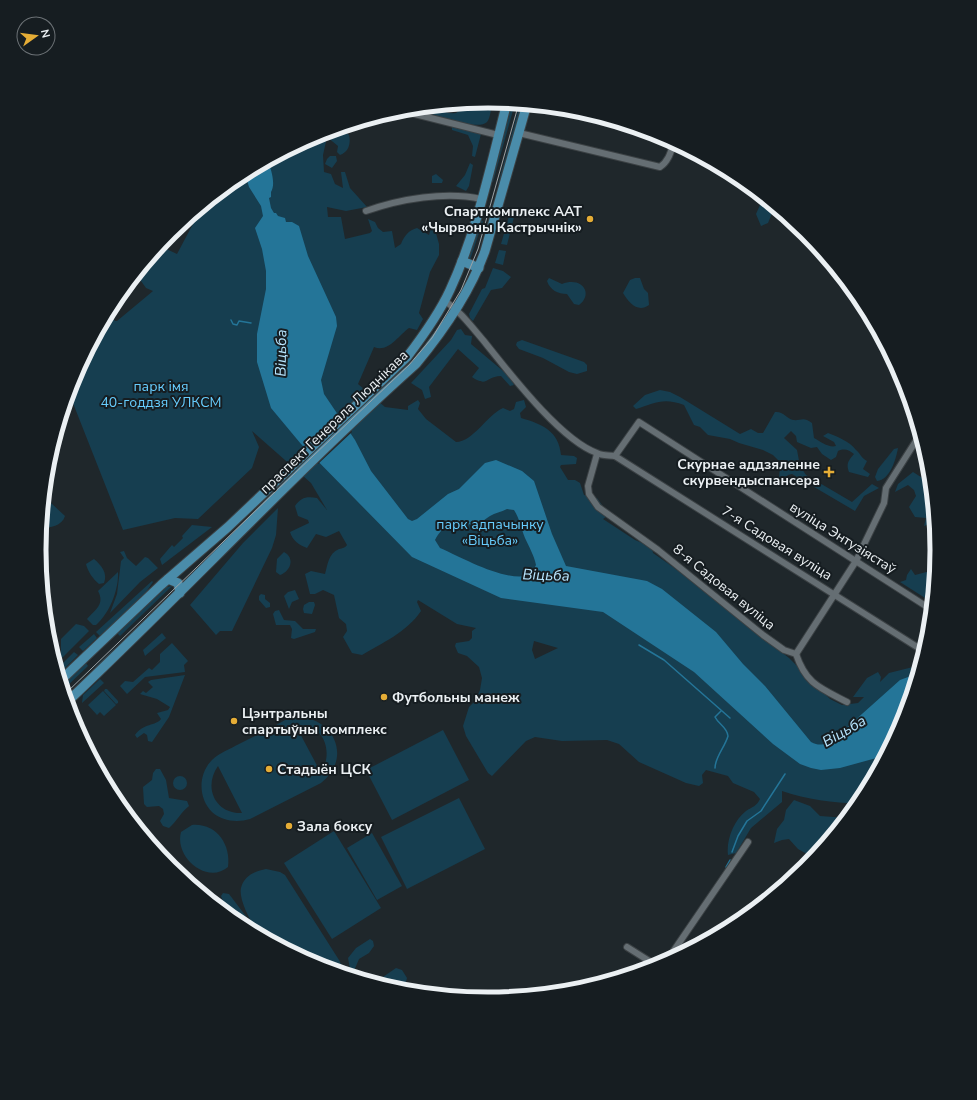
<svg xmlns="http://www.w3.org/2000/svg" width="977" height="1100" viewBox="0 0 977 1100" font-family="'Nunito Sans',sans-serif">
  <rect width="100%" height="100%" fill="#1f272b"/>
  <g fill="#163e50" fill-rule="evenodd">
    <path d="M483,101H492C491,107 491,117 487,122C478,131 438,116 427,113L424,110V107C436,106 444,115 456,113L462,108H479Z"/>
    <path d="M512,103H515L493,182L491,181Z"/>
    <path d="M520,104H523L501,184H498Z"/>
    <path d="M455,126L478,131L481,134L475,157L472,156L473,146L468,135L452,130V127Z"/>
    <path d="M333,130L339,132L344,131L349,135C351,143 349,152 340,155L337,152L338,146L327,137L323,155L324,172L331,174L335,184L343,188L341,172H345L350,188L367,207L346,211L327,207L328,217H341L345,239L370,233L372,231L368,219L375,222L378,228L383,232L392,231L395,248L401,244C404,236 409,230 417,228L429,235L431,228L434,226L439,244V255L430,272L419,313L423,319L417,330L409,328C398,336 388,353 374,347L358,384L385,407L408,410V406L418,400L420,403L418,409L426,419L456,442C473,442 487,415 503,408L510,411L514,409L516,402L524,400L526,407L520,413L521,418C542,424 559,431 561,455L574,456L577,458L576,464L561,465L560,467L568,480H575L580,483L584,495L597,498L607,512V516L603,519L635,540L652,547L653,553L673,567L789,658L830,699L842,705L858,703L864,697H853L867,678L878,672L881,677L880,682L889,673L921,665L904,722L859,804C833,802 807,800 782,791V802L751,828L736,853L728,855C726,840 734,820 746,811C752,807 757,806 760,799L754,792L733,783L728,776L706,770L702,775L703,783L699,786L686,783L639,762L619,744L607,740L562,741L535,737L526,741L492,776L488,773L466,736L463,726L469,707L475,701L480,690L482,678L479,667L467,656L458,653L455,646L456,643L469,641L472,638V631L476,628L457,624L418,600L417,602L421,611C407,632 382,643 362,655L352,653L343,637L347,631L346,624L339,618L334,595L323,590L315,594H310L305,574L311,571L325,574C328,564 328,554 339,549C343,548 345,548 347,545L339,531L326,537L316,534L307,548C299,545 293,541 290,532L309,523L308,520L298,516L295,506C301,497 307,496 317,498L327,510L311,483L252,431L259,447L252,468L198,519L175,518L123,530L69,393L73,378L107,315L109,314L115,321H117L153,291L146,288L136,274L160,246L177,254L202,207L239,176L317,135ZM534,641L558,648L535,659L532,650Z"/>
    <path d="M330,156H336L337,161L332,168L325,164L327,159Z"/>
    <path d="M470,163L473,165L469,186L466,191L456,186L465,175Z"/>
    <path d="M436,174L443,180L442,183H432V176Z"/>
    <path d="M767,200L775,206L768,223L761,226L756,214L760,205Z"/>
    <path d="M509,216L514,217L507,245L501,244Z"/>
    <path d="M480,220L483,221L470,260L468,256Z"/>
    <path d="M499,250L506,251L503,265L495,263Z"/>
    <path d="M493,268L503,271L511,277L502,288L491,290L473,321L470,318L469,314L482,289L485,288Z"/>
    <path d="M549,278L562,284C582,276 594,294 579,305L574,304L567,294C558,294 550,290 547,281Z"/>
    <path d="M635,278H640L644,289L648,293L649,305C638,313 629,303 623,293L630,280Z"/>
    <path d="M461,329L465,335L472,336L471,344L509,376L514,385L510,386L501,376C486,376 488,388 472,377L479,368L458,349L429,387L431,397L425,399L422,390L411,383L451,340L457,330Z"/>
    <path d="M522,340L584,362L587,365V371L577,374L569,372L543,358L519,349L516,345L517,342Z"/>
    <path d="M660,390L670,392L680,397L740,434L751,429L758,433H763L775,412C783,411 786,418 793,420C801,421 803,416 812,423L814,438C821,442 829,448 836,446L834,442L823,436L828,433C838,437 849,441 856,450C861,454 861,458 867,461L863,469L870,474L868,477L849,472C846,464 848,461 854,454C849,450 845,448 838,451L836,457L831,460L822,454L817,447L811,448L797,442L796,436L791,431L784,438L797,450L800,466L806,475L852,502L872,484L879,488L864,496L855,511L792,474L788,475L783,480H779L780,462L773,455L763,450L739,443L730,439L708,435L700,427L694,425L684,405C664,397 654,403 636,409L633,406L645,395Z"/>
    <path d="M898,448C896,459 890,480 877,481L875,477L878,469L894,449Z"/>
    <path d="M913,472L932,484L935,522L924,526L926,518L915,517L909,507L916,496L914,490L908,485L895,492L898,484Z"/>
    <path d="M44,501L51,503L65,516C62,526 50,528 41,528Z"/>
    <path d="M278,508L276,535L272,548L232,631H220L216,635L190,605L243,543Z"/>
    <path d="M192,525L212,527L162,565L160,559L172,545L174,547L183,538L182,536Z"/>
    <path d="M124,551L127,558L136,566L145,557L148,558L158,568L140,582L110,613L117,594L121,561L124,558L120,552Z"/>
    <path d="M284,552C295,558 291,571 280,575L276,572L277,559Z"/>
    <path d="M94,559C101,565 108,573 104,583L99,584C93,579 88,572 86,564Z"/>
    <path d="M937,563L936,572L930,576L935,583L933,603L900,582L906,580L907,575L911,569L915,575L934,570L933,564Z"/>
    <path d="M118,572C119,590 109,614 96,625H93L87,619C96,609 105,604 98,591Z"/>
    <path d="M152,581L153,582L144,595L100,636L96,632Z"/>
    <path d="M172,586L120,636L117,633L166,587Z"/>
    <path d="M176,590V592L98,669L95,667Z"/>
    <path d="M295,590L299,599L292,602L289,609L284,596L288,592Z"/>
    <path d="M261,594L265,595V599L270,603V607L266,608L259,600V596Z"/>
    <path d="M309,602H314L315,605L312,614L304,613L303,609L304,605Z"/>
    <path d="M279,610L284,620L295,621L303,629H316L315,632L294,639L291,638L292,629L290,625H276L273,614L275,611Z"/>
    <path d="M76,624L84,626L89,631L61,659V639Z"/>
    <path d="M162,633L166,638L145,656L143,650Z"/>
    <path d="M94,634L97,638L83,651L79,647Z"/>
    <path d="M47,635L54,641L59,658L56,660L54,658Z"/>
    <path d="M172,643L188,661L184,665L185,672L145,677L127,694L120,686L125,681L133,682L149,668L152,670L160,662V654Z"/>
    <path d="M74,652L78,655L59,674L57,669Z"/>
    <path d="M86,663L88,666L63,690L62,686Z"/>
    <path d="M185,675L169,717L152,742L148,741L147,735L144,733L137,738L135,735C143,723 156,726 161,719L157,713L168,710L170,707L157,699L140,694L143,691L146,693L153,687L148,682L151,680Z"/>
    <path d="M100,679L104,683L82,703L83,695Z"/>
    <path d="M105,689H107L118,701V703L116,704L104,691Z"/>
    <path d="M103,691L116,705L104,716L100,712L97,715L88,705Z"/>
    <path d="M295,717C334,716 353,758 321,783L250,819C237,823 222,821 212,812C198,798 198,774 212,760C219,753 230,749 239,744C255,736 271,728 287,719ZM296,726C324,722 334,752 321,773ZM218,766L242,813C215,814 203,787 218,766Z"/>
    <path d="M443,730L469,780L392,820L366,770Z"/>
    <path d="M156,769H160L166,780L169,798L187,801L189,806C181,812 177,821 169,828L163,826L160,821L164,814L163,809L159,806L147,807L144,804L143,787L152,780L153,773Z"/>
    <circle cx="180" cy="783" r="7"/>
    <path d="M459,798L485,849L407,889L381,837Z"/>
    <path d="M794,800L810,806L820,816L847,818L827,843L819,847L814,858L798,849L789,839L782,840L774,843L777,829L784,820L786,810Z"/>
    <path d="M192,825C216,823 231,844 228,867C207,885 174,857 181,832Z"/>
    <path d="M334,831L381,908L332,939L284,863Z"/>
    <path d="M372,833L402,886L377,900L347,848Z"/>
    <path d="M266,869L280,872L285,875L339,960L342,966L341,973C320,966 302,958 282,947C276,944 269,941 263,937C254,930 238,900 241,888C244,876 255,871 266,869Z"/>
    <path d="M223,893L229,894L261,936C244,927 227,915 221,896Z"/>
    <path d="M370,939L373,941L374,946L369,953L359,959L354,971L350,969L348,958L356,948Z"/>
    <path d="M396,968L402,970L407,978L405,986L407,991L391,988L381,982L380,979Z"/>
  </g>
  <path fill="#247598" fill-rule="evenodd" d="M268,161C271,169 276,184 271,192V197L269,198L271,208L274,213H276L278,216L285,218L286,222H292L299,226L308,256L336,317L337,326L321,380L324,394L355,440L371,471L408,519L412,521L417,519L448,494L459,489L485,463L496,460L522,471L534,481L552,534L566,566L647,581L662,589L716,632L743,664L765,686L811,742C821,747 825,744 834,739L900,680L919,673L904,722L889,750L880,757L840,768L821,770L811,768L800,764L773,744L694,672L603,612L501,598L412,557L301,444L271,408L257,362V334L266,289V271L262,249L255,228L263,216L261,206L249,187L245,173ZM507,509L514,510C520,519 521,529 525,538C529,547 534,555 536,565C534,569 531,575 526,576C501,580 463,558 440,548L435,540C448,515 463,529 482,522C484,520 487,518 490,516C495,513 501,512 507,509Z"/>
  <path fill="#1f272b" d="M339,413L352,432L318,464L302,448Z"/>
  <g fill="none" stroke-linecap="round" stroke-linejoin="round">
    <g stroke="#247598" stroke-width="1.5">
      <path d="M231,320L233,324L237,325L239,321L251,323"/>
      <path d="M639,645L664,660L730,718"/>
      <path d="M715,768C715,757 725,747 728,736C727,727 719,725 715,717L721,711"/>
      <path d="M732,852L738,836L747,821L761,811L785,774"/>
      <path d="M726,867L730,860"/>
    </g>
    <g stroke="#3b4144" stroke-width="8">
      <g id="minor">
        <path d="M399,110L498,135"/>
        <path d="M519,133L660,167C669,161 671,151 674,142"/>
        <path d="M366,211C400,199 446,191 481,199"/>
        <path d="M445,301C460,311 471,326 483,340C508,371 560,440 597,453C602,456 609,455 615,456L925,652"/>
        <path d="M597,454L588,486L589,494L598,507L658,550L763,635L784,650L796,654"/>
        <path d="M615,456L639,422L932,610"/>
        <path d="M796,654L856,561L884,503L886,488L921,433"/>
        <path d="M796,654C806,684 820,688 847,702"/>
        <path d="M148,840L206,897"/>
        <path d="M627,947L657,966"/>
        <path d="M666,962L748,842"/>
      </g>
    </g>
    <g stroke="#3b4144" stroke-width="11">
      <g id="primary">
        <path d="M462,261L479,268"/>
        <path d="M168,579L178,583L180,593"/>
        <path d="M61,680L161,585L228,527L407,357C423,336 439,314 450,290C477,232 491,164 507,102"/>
        <path d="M67,702C185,591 295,472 416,364C444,330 470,293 485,251L527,104"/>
      </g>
    </g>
    <use href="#minor" stroke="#656e73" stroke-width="6"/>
    <use href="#primary" stroke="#4a8caa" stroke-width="9"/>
    <path stroke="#9da3a6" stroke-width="1" d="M65,694L275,492L409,365L432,338L461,290L478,249L519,103"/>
  </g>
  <g fill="#e5ad36" stroke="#161d21" stroke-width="1.5">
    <circle cx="590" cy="219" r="4"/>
    <path d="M827 466h4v4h4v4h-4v4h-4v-4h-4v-4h4z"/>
    <circle cx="384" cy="697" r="4"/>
    <circle cx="234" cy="721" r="4"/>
    <circle cx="269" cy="769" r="4"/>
    <circle cx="289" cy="826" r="4"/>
  </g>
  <g text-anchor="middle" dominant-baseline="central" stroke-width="4" stroke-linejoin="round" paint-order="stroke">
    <g font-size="14" font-weight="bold" fill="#ebf0f3" stroke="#161d21" text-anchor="start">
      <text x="582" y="211" text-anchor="end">Спарткомплекс ААТ<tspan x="582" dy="16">«Чырвоны Кастрычнік»</tspan></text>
      <text x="820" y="464" text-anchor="end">Скурнае аддзяленне<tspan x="820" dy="16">скурвендыспансера</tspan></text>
      <text x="392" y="697">Футбольны манеж</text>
      <text x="242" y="713">Цэнтральны<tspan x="242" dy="16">спартыўны комплекс</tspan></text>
      <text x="277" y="769">Стадыён ЦСК</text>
      <text x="297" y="826">Зала боксу</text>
    </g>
    <g font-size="14" fill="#67cdfe" stroke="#161d21">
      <text x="161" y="386">парк імя<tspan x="161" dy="16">40-годдзя УЛКСМ</tspan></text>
      <text x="490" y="524">парк адпачынку<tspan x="490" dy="16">«Віцьба»</tspan></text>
    </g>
    <g font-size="14" fill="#ebf0f3" stroke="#161d21">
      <text transform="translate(334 422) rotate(-44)">праспект Генерала Люднікава</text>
      <text transform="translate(843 538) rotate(32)">вуліца Энтузіястаў</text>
      <text transform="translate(777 543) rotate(32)">7-я Садовая вуліца</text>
      <text transform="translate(724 587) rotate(39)">8-я Садовая вуліца</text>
    </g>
    <g font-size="15" font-style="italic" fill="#b7e5fe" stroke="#161d21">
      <text transform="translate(281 353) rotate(-89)">Віцьба</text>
      <text transform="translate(546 575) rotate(2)">Віцьба</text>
      <text transform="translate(844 731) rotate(-30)">Віцьба</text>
    </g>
  </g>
  <path d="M0 0H977V1100H0ZM46 550a442 442 0 1 1 884 0a442 442 0 1 1-884 0Z" fill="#161d21" fill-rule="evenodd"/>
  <path fill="none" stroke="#ebf0f3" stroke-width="5" d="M46 550a442 442 0 1 1 884 0a442 442 0 1 1-884 0Z"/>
  <g transform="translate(36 36) rotate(76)"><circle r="19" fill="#161d21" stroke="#6b7175"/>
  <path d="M0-3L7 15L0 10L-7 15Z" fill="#e5ad36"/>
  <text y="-6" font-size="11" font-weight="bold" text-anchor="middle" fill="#ebf0f3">N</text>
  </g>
</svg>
